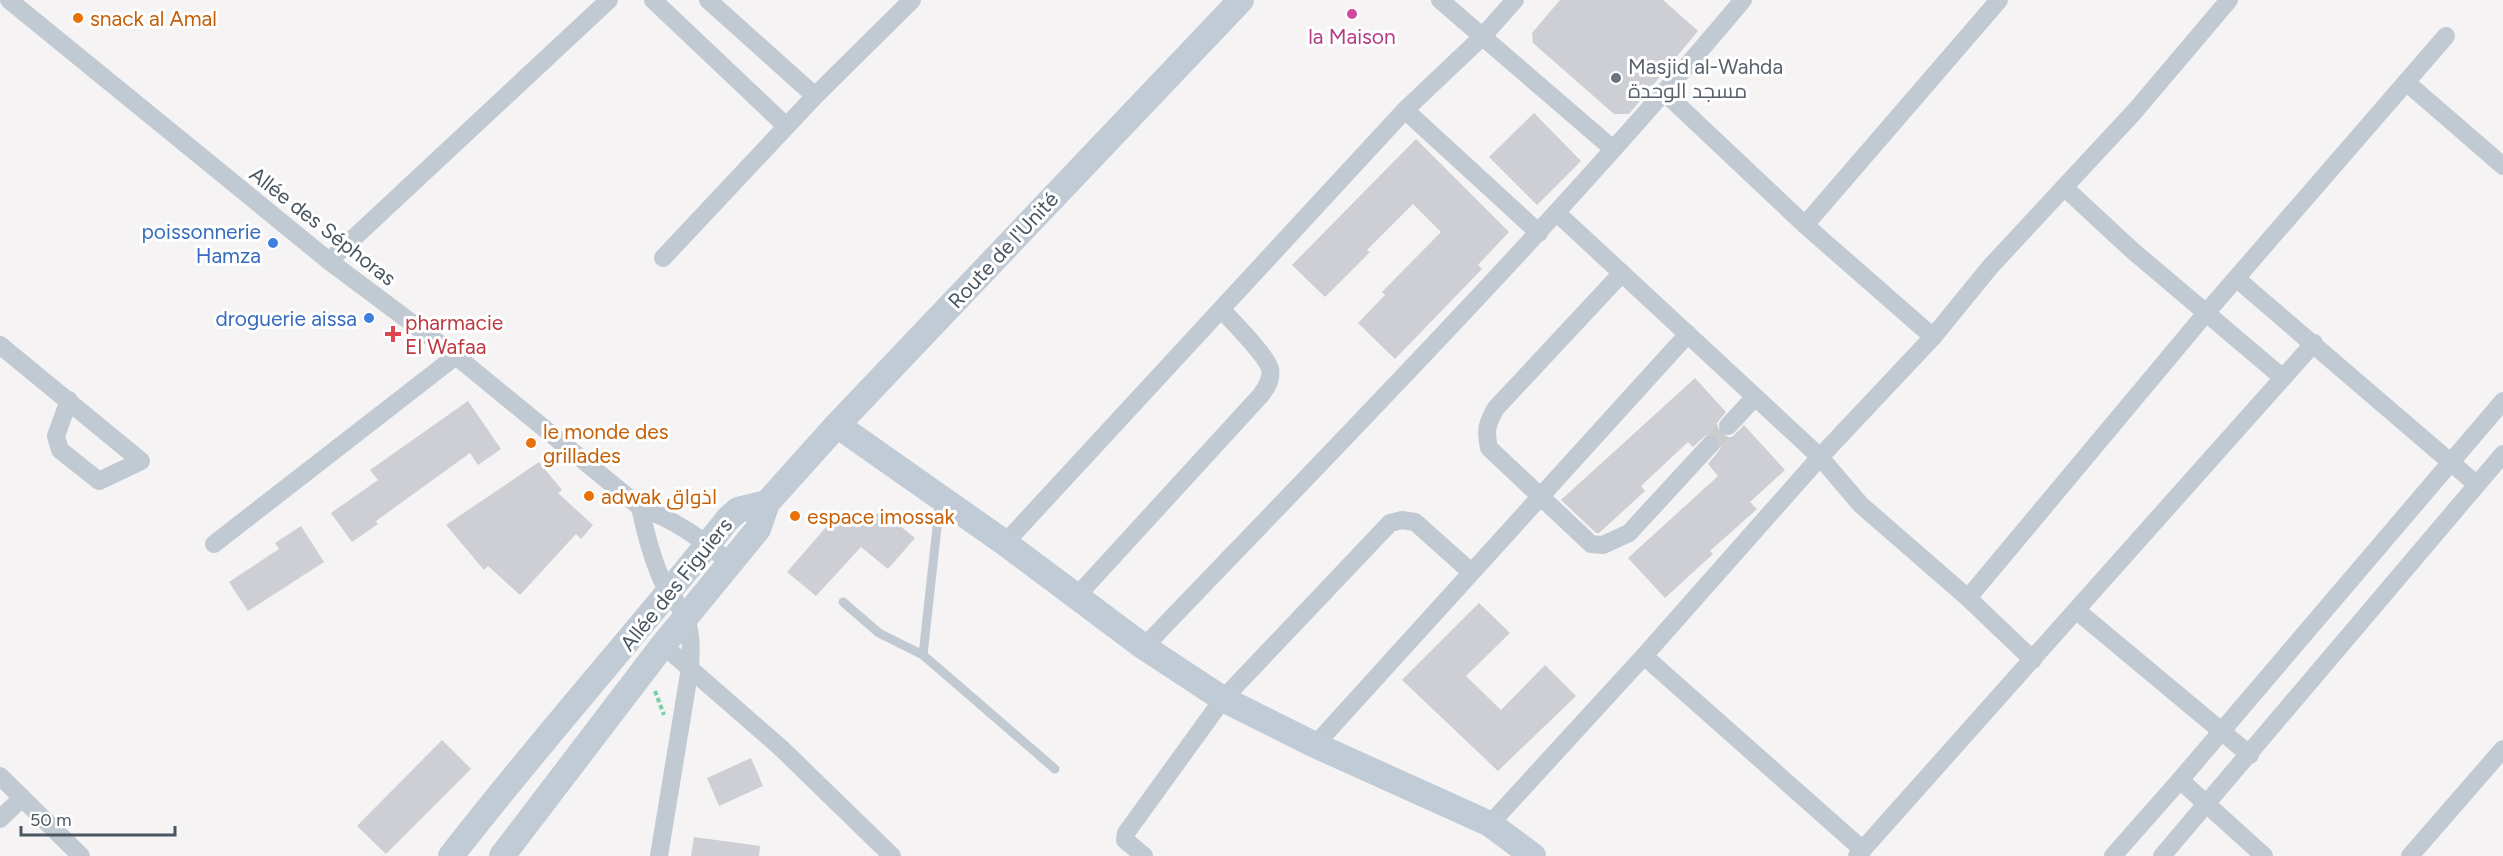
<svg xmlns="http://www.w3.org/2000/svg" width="2503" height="856" viewBox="0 0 2503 856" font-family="Figtree,Cairo,sans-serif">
  <rect width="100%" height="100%" fill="#f5f3f3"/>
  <g fill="#cdcfd5">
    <path d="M1560,0H1663L1698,31L1629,114H1614L1533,43L1532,33Z"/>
    <path d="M1534,113L1581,161L1537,205L1489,157Z"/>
    <path d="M1416,139L1509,232L1478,265L1482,269L1395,359L1358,323L1385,295L1382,292L1441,232L1413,204L1367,250L1370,252L1325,297L1292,265Z"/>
    <path d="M1695,378L1726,412L1717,423L1720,434L1726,437H1732L1744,425L1785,470L1750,502L1757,509L1710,551L1713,554L1665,598L1628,558L1718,476L1708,464L1721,448L1718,437L1713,434L1706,435L1693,447L1688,442L1641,486L1645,491L1599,533H1596L1561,500Z"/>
    <path d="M468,401L501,449L478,465L470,453L376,521L378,524L352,542L331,513L378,480L370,470Z"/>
    <path d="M539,462L562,490L558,493L593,525L581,539L576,534L520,595L488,566L484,570L446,525Z"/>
    <path d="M884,513L915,538L888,569L861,547L816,596L787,572L834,518Z"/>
    <path d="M301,526L324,562L248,611L229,582L279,549L275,543Z"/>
    <path d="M1479,603L1510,633L1466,676L1501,710L1545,665L1576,696L1498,771L1402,680Z"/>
    <path d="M442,740L471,769L386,854L357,826Z"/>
    <path d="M751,758L763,786L719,806L707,778Z"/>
    <path d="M694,837L760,846L759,856H691Z"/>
  </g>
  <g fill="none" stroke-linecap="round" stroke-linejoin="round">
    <path stroke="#caccce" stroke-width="18" stroke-dasharray="18 9" stroke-linecap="butt" d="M1710,445L1728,426"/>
    <path stroke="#7ad0a6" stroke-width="4" stroke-dasharray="4.5 3" stroke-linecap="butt" d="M655,691L664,715"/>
    <g stroke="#c1cad2" stroke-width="9">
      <path d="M843,602L879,633L923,655L940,500"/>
      <path d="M923,655L1055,769"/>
    </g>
    <g stroke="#c1cad2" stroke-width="18">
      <path d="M9,0L329,261L456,356L640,507C675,520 702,539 730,563"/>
      <path d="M653,0L786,126"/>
      <path d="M708,0L815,96"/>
      <path d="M1440,0L1613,149"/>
      <path d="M2406,82L2503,166"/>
      <path d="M1665,93L1805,225L1933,337"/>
      <path d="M1405,110L1539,233"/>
      <path d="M2065,188L2133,251L2283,378"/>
      <path d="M1557,213L1820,457L1861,505L1968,598L2033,660"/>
      <path d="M1805,225L1999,0"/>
      <path d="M663,258L815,96L912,0"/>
      <path d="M329,261L609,0"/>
      <path d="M1622,273L1496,408C1487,423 1485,431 1489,448L1591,544L1603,545L1629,533L1710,445"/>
      <path d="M2237,279L2476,484"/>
      <path d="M0,345L141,461L99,481L60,450L56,436L69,400"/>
      <path d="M1728,426L1755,397"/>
      <path d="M640,507C645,531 651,555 661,578C668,593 679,604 685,617C692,632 691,652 690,668L659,856"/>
      <path d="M1005,543L1405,110L1482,37L1515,0"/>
      <path d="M214,544L456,356"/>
      <path d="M1076,597L1261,395C1267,387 1272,379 1270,369C1267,356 1233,322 1222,310"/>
      <path d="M1968,598L2206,313L2446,36"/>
      <path d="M2076,610L2250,755"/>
      <path d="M663,645L781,748L892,856"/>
      <path d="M1144,647C1347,435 1554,225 1743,0"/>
      <path d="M1644,656L1863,850"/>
      <path d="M1315,745L1688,334"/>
      <path d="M0,776L81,856"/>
      <path d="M2180,780L2264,856"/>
      <path d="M0,819L22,798"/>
      <path d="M1490,824L1644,656L1820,457L1933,337L1990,267L2135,111L2229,0"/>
      <path d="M1144,856L1125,840L1126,833L1223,699L1390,523L1402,520L1415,522L1471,572"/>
      <path d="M1857,856L2314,343"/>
      <path d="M2113,856L2180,780L2503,401"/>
      <path d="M2162,856L2503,454"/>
      <path d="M2410,856L2503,749"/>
    </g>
    <g stroke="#c1cbd6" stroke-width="26">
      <path d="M837,425L1005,543L1144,647L1223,699L1315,745L1490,824L1533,856"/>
      <path d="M451,856C540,741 637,633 728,519L738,510L767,503"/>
      <path d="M502,856L663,645L758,529L767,503L837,425L1241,0"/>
    </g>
  </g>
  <circle fill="#d1479c" stroke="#fff" stroke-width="2" cx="1352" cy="14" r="6"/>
  <g fill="#e8710a" stroke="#fff" stroke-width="2">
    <circle cx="78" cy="18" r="6"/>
    <circle cx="531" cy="443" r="6"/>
    <circle cx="589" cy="496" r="6"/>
    <circle cx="795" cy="516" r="6"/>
  </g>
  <circle fill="#6b7280" stroke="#fff" stroke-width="2" cx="1616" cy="78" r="6"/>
  <g fill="#3f7fe0" stroke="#fff" stroke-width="2">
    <circle cx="273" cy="243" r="6"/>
    <circle cx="369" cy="318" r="6"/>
  </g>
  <path fill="#e0444e" stroke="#fff" stroke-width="2" d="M390 325h6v6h6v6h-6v6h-6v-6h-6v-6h6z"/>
  <g text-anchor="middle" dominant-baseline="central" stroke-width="6" stroke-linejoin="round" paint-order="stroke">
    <g font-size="21" fill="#c56008" stroke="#fff" text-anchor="start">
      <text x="90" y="18">snack al Amal</text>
      <text x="543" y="431">le monde des<tspan x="543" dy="24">grillades</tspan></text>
      <text x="601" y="496">adwak اذواق</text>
      <text x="807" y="516">espace imossak</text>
    </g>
    <g font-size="21" fill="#b23c85" stroke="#fff">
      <text x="1352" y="36">la Maison</text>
    </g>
    <g font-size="21" fill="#5b616d" stroke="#fff" text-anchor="start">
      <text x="1628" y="66">Masjid al-Wahda<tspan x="1628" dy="24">مسجد الوحدة</tspan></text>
    </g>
    <g font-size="21" fill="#4a5661" stroke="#fff">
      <text transform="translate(323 226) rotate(38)">Allée des Séphoras</text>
      <text transform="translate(1003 250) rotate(-47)">Route de l'Unité</text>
      <text transform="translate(676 584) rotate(-51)">Allée des Figuiers</text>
    </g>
    <g font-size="21" fill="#366cbe" stroke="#fff" text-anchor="end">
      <text x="261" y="231">poissonnerie<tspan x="261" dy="24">Hamza</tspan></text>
      <text x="357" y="318">droguerie aissa</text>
    </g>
    <g font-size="21" fill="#be3a42" stroke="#fff" text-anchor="start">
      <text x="405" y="322">pharmacie<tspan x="405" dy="24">El Wafaa</tspan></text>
    </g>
  </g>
  <path d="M21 826v9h154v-9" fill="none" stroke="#4a5661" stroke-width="3"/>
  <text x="30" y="826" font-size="18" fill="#4a5661" stroke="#ffffff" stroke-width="4.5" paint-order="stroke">50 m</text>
</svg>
